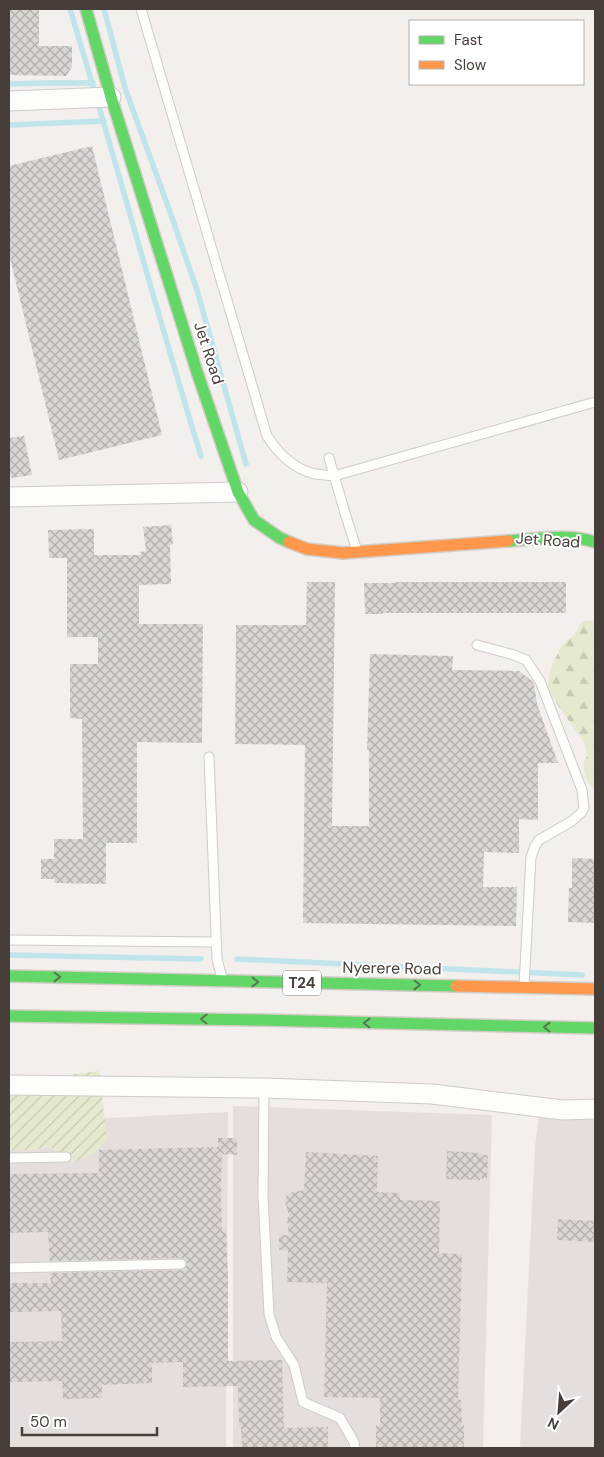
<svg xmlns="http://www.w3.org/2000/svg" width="604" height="1457" viewBox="0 0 604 1457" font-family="'DM Sans',sans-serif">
  <defs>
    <pattern id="forest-firs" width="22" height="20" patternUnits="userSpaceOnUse" patternTransform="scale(1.25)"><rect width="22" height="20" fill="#e5eace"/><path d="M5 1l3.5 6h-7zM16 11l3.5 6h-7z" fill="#c6cab2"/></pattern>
    <pattern id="garden-furrows" width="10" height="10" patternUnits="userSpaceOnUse" patternTransform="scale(1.25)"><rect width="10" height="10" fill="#e5eace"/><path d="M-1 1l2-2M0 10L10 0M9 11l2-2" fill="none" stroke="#c6cab2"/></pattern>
    <pattern id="building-cross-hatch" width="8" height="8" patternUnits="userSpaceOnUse" patternTransform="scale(1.25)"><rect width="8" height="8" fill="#dad6d3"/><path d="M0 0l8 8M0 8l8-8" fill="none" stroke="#b3afac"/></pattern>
  </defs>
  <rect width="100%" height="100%" fill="#f2efec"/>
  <g fill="#e4dfdc">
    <path d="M233,1106L492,1115L483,1448H233Z"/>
    <path d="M228,1112L226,1448H9V1123Z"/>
    <path d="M539,1116L595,1120V1448H520L535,1146Z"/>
  </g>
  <path fill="url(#forest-firs)" d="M582,621H595V790L589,784L585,775L583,764L587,756L585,744L557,704L548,687L550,670L562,645L575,634Z"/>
  <path fill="url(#garden-furrows)" d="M99,1071L107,1139L94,1154L73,1162L50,1147L29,1150H9V1092L60,1076Z"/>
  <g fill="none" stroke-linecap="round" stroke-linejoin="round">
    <g stroke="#c0e4ec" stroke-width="5.5">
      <path d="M70,9C115,157 155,307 201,456"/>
      <path d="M104,9L125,88L169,209L197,290L246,464"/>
      <path d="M9,84L47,83H93"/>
      <path d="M9,125L104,121"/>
      <path d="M9,955L201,959"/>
      <path d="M237,959L582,975"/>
    </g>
  </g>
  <g fill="url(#building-cross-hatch)">
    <path d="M9,9H39V46H72V67L66,76L9,75Z"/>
    <path d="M92,146L162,435L59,460L9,254V166Z"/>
    <path d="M24,436L32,475L11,478L9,467V438Z"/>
    <path d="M171,525L173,544L170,545L171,584L139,585V624H203L202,743L137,742V843H106V884L54,883V879H41V859H54V839H83L82,719L70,718V664H98V637H67V558H49L48,530L94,529V555H141L140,552L146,551L143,527Z"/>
    <path d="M307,582H335L332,826H369V750H367L370,654L453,656L452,670L519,671L532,681L534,684L537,704L558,763H538V820L519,819V853L484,852L483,887H517L516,926L303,923L305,745L235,744L236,625H306Z"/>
    <path d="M396,582H566V613H383V614H365L364,583H396Z"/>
    <path d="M572,858L595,859V923L568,922L569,888H572Z"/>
    <path d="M218,1138H237V1155L222,1154L221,1193L222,1231H226L228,1276V1361L282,1360L284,1428L328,1427V1448H242L241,1426L239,1427L238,1386L183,1387V1362L152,1363V1383L102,1385V1398L63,1399L62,1381L9,1382V1342L62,1341L61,1311L9,1312V1283H51L50,1273L181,1270L185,1269L187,1264L186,1260L181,1258L50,1261L48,1232L9,1233V1174L99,1173V1150L218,1147Z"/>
    <path d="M447,1151L481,1153V1155H488L487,1179L480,1178V1180L446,1179Z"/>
    <path d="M306,1152L378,1156L377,1192L400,1193V1200L440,1201L439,1253L462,1254L458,1400H461L462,1425H464V1448H376V1426H380V1398L324,1397L327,1283L287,1282L288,1250H279V1235H289L287,1219L289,1215L285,1202L286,1197L289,1193L304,1190Z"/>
    <path d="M558,1219L595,1221V1242L557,1240Z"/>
  </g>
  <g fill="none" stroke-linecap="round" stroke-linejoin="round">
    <g stroke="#cecbc8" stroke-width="11">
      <g id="lane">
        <path d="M141,9L267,436C278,453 294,469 315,474C321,475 328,475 334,476L595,402"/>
        <path d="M329,458L345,513L357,551"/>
        <path d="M477,645L514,655L526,660L540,681L582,790L584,808L581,813L572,821L539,840L535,846L531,857L524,985"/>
        <path d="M209,757L217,959L222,978"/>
        <path d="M9,940L216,942"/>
        <path d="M264,1088L263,1196L269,1314L276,1337L294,1365L303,1402L340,1418L354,1442L355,1448"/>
        <path d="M9,1158L66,1157"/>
        <path d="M9,1268L181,1264"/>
      </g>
    </g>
    <g stroke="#cecbc8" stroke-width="21">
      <g id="street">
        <path d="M9,101L111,97"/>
        <path d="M9,497L238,492"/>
        <path d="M9,1085L264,1088L432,1094L563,1110L595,1109"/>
      </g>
    </g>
    <g stroke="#d2ccc5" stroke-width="14">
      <g id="fast">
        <path d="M86,9L111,97L197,372L238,492L254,520L280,538L289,542"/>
        <path d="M508,541C536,539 568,533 595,542"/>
        <path d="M9,976L456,986"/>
        <path d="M9,1016L260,1020L595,1028"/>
      </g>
    </g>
    <g stroke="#d2ccc5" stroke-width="14">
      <g id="slow">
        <path d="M289,542L307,549L343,553L508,541"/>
        <path d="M456,986L595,989"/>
      </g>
    </g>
    <use href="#lane" stroke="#fdfdfc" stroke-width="9"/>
    <use href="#street" stroke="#fdfdfc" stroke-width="19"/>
    <use href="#fast" stroke="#63d668" stroke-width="11"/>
    <use href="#slow" stroke="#ff974d" stroke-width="11"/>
  </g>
  <defs><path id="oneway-chevron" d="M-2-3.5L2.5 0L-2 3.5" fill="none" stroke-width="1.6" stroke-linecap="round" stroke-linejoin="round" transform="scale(1.25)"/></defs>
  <g stroke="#537b4c">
    <use href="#oneway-chevron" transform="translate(57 977) rotate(1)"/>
    <use href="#oneway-chevron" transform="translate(255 982) rotate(1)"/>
    <use href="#oneway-chevron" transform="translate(417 985) rotate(1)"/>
    <use href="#oneway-chevron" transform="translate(204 1019) rotate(-179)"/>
    <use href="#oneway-chevron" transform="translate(367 1023) rotate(-179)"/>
    <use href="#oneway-chevron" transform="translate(547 1027) rotate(-179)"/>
  </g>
  <g text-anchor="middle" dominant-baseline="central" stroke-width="4" stroke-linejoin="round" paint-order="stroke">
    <rect fill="#fff" stroke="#7f7874" stroke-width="1" x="283" y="970.5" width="38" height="25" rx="4"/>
    <g font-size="15" font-weight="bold" fill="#483e39">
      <text x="302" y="983">T24</text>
    </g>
    <g font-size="16" fill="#483e39" stroke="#fff">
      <text transform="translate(209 353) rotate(72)">Jet Road</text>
      <text transform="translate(548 540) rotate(4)">Jet Road</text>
      <text transform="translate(392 968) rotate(1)">Nyerere Road</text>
    </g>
  </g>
  <rect width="604" height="1457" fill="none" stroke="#483e39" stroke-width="20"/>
  <rect x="409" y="20" width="175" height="65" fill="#ffffff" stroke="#b6b2b0"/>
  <rect x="419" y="36" width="25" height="8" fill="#63d668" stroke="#b6b2b0"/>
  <text x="454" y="45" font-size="15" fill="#483e39">Fast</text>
  <rect x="419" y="61" width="25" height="8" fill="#ff974d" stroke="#b6b2b0"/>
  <text x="454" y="70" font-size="15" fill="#483e39">Slow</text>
  <g transform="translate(559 1412) rotate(206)" stroke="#ffffff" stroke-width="4" paint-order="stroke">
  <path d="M0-4L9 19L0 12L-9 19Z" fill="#483e39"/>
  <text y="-8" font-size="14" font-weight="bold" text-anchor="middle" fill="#483e39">N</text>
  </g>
  <path d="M22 1427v8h135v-8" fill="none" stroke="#483e39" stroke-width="2.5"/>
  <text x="30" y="1427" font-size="15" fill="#483e39" stroke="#ffffff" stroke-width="4" paint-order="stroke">50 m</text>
</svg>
